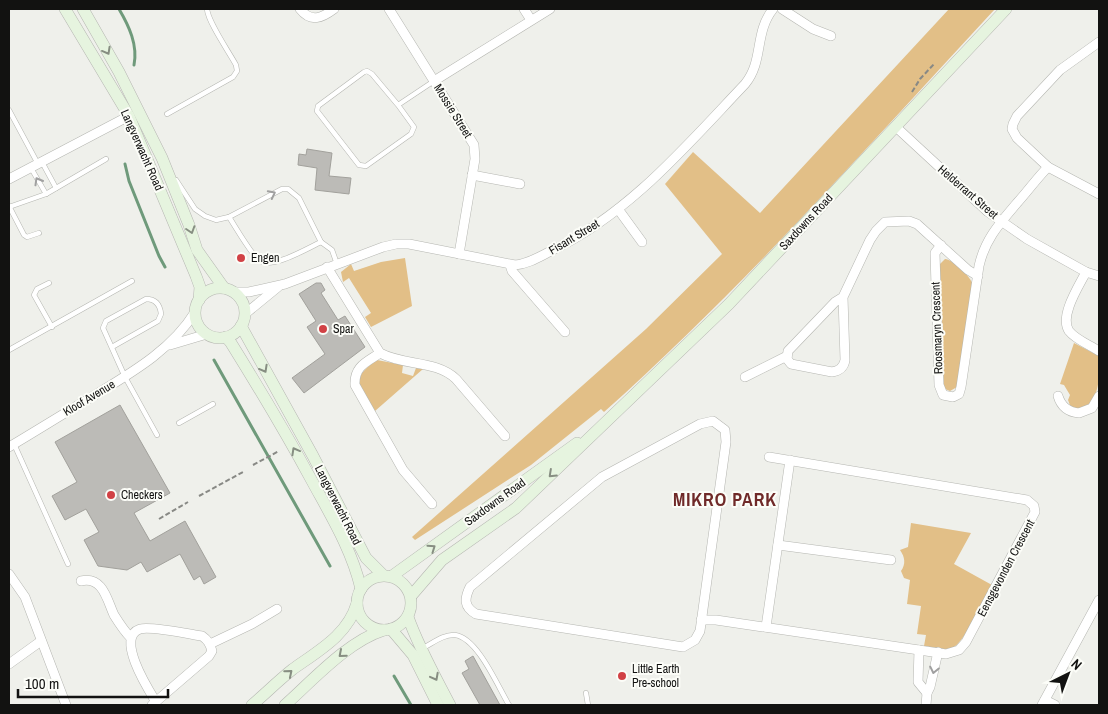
<svg xmlns="http://www.w3.org/2000/svg" width="1108" height="714" viewBox="0 0 1108 714" font-family="'Archivo Narrow',sans-serif">
  <rect width="100%" height="100%" fill="#eff0eb"/>
  <g fill="#e2bf87">
    <path d="M949,9H995C868,146 744,287 604,412L601,409L531,465L415,540L412,537L646,329L722,254L665,184L693,152L760,213Z"/>
    <path d="M405,258L412,306L371,327L365,317L371,313L349,278L343,282L341,272L351,264L354,271L381,262Z"/>
    <path d="M945,259C954,260 970,276 973,285L957,387L950,391L945,389L943,384L939,265Z"/>
    <path d="M1074,343L1099,356C1099,377 1101,395 1084,410L1071,408L1068,400L1070,395L1064,385L1060,384Z"/>
    <path d="M377,360L403,365L402,373L413,376L416,368L423,369L375,411C360,385 348,380 377,360Z"/>
    <path d="M911,523L971,533L954,564L992,585C985,598 964,644 952,648C944,651 933,647 924,646L926,635L917,634L921,606L907,604L910,580L904,578L901,571C906,564 905,557 900,550L908,547Z"/>
  </g>
  <g fill="none" stroke-linecap="round" stroke-linejoin="round">
    <g stroke="#6f9a7b" stroke-width="3">
      <path d="M119,9C129,26 138,45 134,65"/>
      <path d="M125,164L129,181L159,256L165,267"/>
      <path d="M214,360L330,566"/>
      <path d="M394,676L411,705"/>
    </g>
  </g>
  <g fill="#bcbbb7" stroke="#a2a19c">
    <path d="M307,149L332,153L329,176L351,178L349,194L315,190L317,168L298,165L299,154L306,155Z"/>
    <path d="M316,283H321L325,290L321,293L338,320L345,316L365,347L304,393L292,378L325,354L307,327L316,321L299,294Z"/>
    <path d="M120,405L170,493L134,513L150,541L185,521L216,577L204,584L200,576L194,580L180,554L147,572L141,562L127,570L98,566L84,540L99,532L86,509L65,520L52,496L77,482L55,442Z"/>
    <path d="M473,656L500,705H480L462,673L469,669L465,661Z"/>
  </g>
  <g fill="none" stroke-linecap="round" stroke-linejoin="round">
    <g stroke="#b5b6b1" stroke-width="5.5">
      <g id="lane">
        <path d="M398,105L372,74L367,71L364,72L318,106L317,111L359,165L366,166L411,134L414,127L398,105L434,81"/>
        <path d="M9,110L38,164"/>
        <path d="M167,114L233,77L237,71L236,65C229,52 208,22 207,9"/>
        <path d="M42,162L56,188"/>
        <path d="M31,168L46,194"/>
        <path d="M176,180L195,209L205,216L216,220L229,217L282,189H288L299,198L321,242L332,250L337,264"/>
        <path d="M9,206L24,235L27,237L39,233"/>
        <path d="M9,207L46,194L106,159"/>
        <path d="M229,217C235,226 252,256 260,261C273,269 308,248 321,242"/>
        <path d="M49,283L37,289L34,295L52,327"/>
        <path d="M112,347L158,321L161,314C160,304 155,299 146,299L106,321L103,328L125,377L157,435"/>
        <path d="M9,350L132,281"/>
        <path d="M179,423L213,404"/>
        <path d="M14,444L68,564"/>
        <path d="M423,648C433,643 444,634 455,635C478,638 498,687 509,705"/>
        <path d="M586,693L588,705"/>
      </g>
    </g>
    <g stroke="#b5b6b1" stroke-width="10">
      <g id="street">
        <path d="M300,9C311,23 322,18 334,9"/>
        <path d="M389,9L474,145L475,159L459,254"/>
        <path d="M524,9L531,20"/>
        <path d="M782,9L813,29L831,36"/>
        <path d="M1099,42L1060,70L1017,116L1013,124L1012,129L1017,138L1048,167L1099,194"/>
        <path d="M434,81L550,9"/>
        <path d="M896,127L988,212L1027,239L1086,272L1099,276"/>
        <path d="M472,175L520,184"/>
        <path d="M9,179L129,116"/>
        <path d="M618,209L642,242"/>
        <path d="M941,245L935,253L939,385L943,395L953,397L959,394L961,387L979,266C985,239 1000,223 1017,203C1028,191 1037,178 1048,167"/>
        <path d="M510,265L512,271L565,332"/>
        <path d="M327,267L380,353C404,366 436,360 456,379L505,436"/>
        <path d="M1086,272C1079,286 1059,316 1069,331C1076,340 1090,345 1099,351"/>
        <path d="M233,292H249L285,284L383,247L396,244H409L515,265C528,264 539,257 551,251C629,214 686,146 745,84C764,61 754,33 773,9"/>
        <path d="M843,297L835,302L788,351L787,359L791,364L832,372C839,371 844,367 845,360L843,297L870,240L876,231L885,222L909,221L917,224L968,270L978,276"/>
        <path d="M245,314L278,287"/>
        <path d="M170,345L207,334"/>
        <path d="M380,353C367,362 354,366 355,385L403,470L432,504"/>
        <path d="M745,377L787,356"/>
        <path d="M1058,396C1061,406 1067,412 1079,413L1092,408L1099,396"/>
        <path d="M713,421L725,430L726,442L700,631L695,640L683,647L476,614C464,607 464,599 470,587L602,477L700,424Z"/>
        <path d="M9,447C36,431 63,414 90,398C129,374 171,351 195,312"/>
        <path d="M778,545L891,560"/>
        <path d="M9,574L25,597L66,705"/>
        <path d="M81,581C103,576 107,600 114,615C119,623 124,631 131,638"/>
        <path d="M701,620H716L946,654L959,650L966,642L1035,512L1034,506L1027,500L769,457"/>
        <path d="M766,627L790,460"/>
        <path d="M210,644L252,624L277,609"/>
        <path d="M919,650L918,682L927,693"/>
        <path d="M9,664L41,641"/>
        <path d="M1045,700L1055,705"/>
        <path d="M152,705L209,656L212,651C210,644 208,640 202,636C189,634 151,626 140,629C115,637 148,689 156,702"/>
        <path d="M926,705L927,693L930,687L938,652"/>
        <path d="M1042,705L1099,600"/>
      </g>
    </g>
    <g stroke="#b5b6b1" stroke-width="12">
      <g id="secondary">
        <path d="M65,9L129,116L196,276L200,287L199,300"/>
        <path d="M83,9L119,72L162,158L189,225L197,250L224,288"/>
        <circle cx="220" cy="313" r="25"/>
        <path d="M241,326L313,456L366,558L383,575"/>
        <path d="M226,337L231,343C259,388 287,435 312,481C331,516 352,550 361,589"/>
        <circle cx="384" cy="603" r="27"/>
        <path d="M392,576L577,443"/>
        <path d="M411,596L442,560L516,508L729,304L1006,9"/>
        <path d="M408,617C419,648 435,676 450,705"/>
        <path d="M391,629L413,655L438,705"/>
        <path d="M252,705C266,693 279,680 293,669C318,651 348,635 357,603"/>
        <path d="M285,705C313,680 348,641 384,630"/>
      </g>
    </g>
    <g stroke="#888985" stroke-width="2" stroke-dasharray="5 2.5" stroke-linecap="butt">
      <path d="M912,92L920,79L934,64"/>
      <path d="M253,465L279,451"/>
      <path d="M199,496L243,472"/>
      <path d="M159,519L188,502"/>
    </g>
    <use href="#lane" stroke="#fff" stroke-width="4.5"/>
    <use href="#street" stroke="#fff" stroke-width="9"/>
    <use href="#secondary" stroke="#e6f4df" stroke-width="11"/>
  </g>
  <defs><path id="oneway-chevron" d="M-2-3.5L2.5 0L-2 3.5" fill="none" stroke-width="1.6" stroke-linecap="round" stroke-linejoin="round" transform="scale(1.25)"/></defs>
  <g stroke="#878e82">
    <use href="#oneway-chevron" transform="translate(107 51) rotate(61)"/>
    <use href="#oneway-chevron" transform="translate(191 230) rotate(72)"/>
    <use href="#oneway-chevron" transform="translate(264 369) rotate(61)"/>
    <use href="#oneway-chevron" transform="translate(295 451) rotate(-119)"/>
    <use href="#oneway-chevron" transform="translate(552 474) rotate(137)"/>
    <use href="#oneway-chevron" transform="translate(432 548) rotate(-35)"/>
    <use href="#oneway-chevron" transform="translate(342 654) rotate(139)"/>
    <use href="#oneway-chevron" transform="translate(289 673) rotate(-40)"/>
    <use href="#oneway-chevron" transform="translate(435 677) rotate(62)"/>
  </g>
  <g stroke="#a0a0a0">
    <use href="#oneway-chevron" transform="translate(38 181) rotate(-120)"/>
    <use href="#oneway-chevron" transform="translate(272 194) rotate(-27)"/>
    <use href="#oneway-chevron" transform="translate(934 670) rotate(102)"/>
  </g>
  <g fill="#d14145" stroke="#fcfdf8" stroke-width="2">
    <circle cx="241" cy="258" r="5"/>
    <circle cx="323" cy="329" r="5"/>
    <circle cx="111" cy="495" r="5"/>
    <circle cx="622" cy="676" r="5"/>
  </g>
  <g text-anchor="middle" dominant-baseline="central" stroke-width="4" stroke-linejoin="round" paint-order="stroke">
    <g font-size="12" fill="#121211" stroke="#fcfdf8">
      <text transform="translate(453 111) rotate(58)">Mossie Street</text>
      <text transform="translate(142 150) rotate(66)">Langverwacht Road</text>
      <text transform="translate(968 192) rotate(41)">Helderrant Street</text>
      <text transform="translate(806 222) rotate(-47)">Saxdowns Road</text>
      <text transform="translate(574 237) rotate(-31)">Fisant Street</text>
      <text transform="translate(937 328) rotate(-92)">Roosmaryn Crescent</text>
      <text transform="translate(89 398) rotate(-31)">Kloof Avenue</text>
      <text transform="translate(495 502) rotate(-36)">Saxdowns Road</text>
      <text transform="translate(338 505) rotate(63)">Langverwacht Road</text>
      <text transform="translate(1006 568) rotate(-62)">Eensgevonden Crescent</text>
    </g>
    <g font-size="12" fill="#121211" stroke="#fcfdf8" text-anchor="start">
      <text x="251" y="258">Engen</text>
      <text x="333" y="329">Spar</text>
      <text x="121" y="495">Checkers</text>
      <text x="632" y="669">Little Earth<tspan x="632" dy="14">Pre-school</tspan></text>
    </g>
    <g font-size="18" font-weight="bold" letter-spacing="1" fill="#702a29" stroke="#fcfdf8">
      <text x="725" y="499">MIKRO PARK</text>
    </g>
  </g>
  <rect width="1108" height="714" fill="none" stroke="#121211" stroke-width="20"/>
  <g transform="translate(1068 674) rotate(42)" stroke="#fcfdf8" stroke-width="4" paint-order="stroke">
  <path d="M0-4L9 19L0 12L-9 19Z" fill="#121211"/>
  <text y="-8" font-size="14" font-weight="bold" text-anchor="middle" fill="#121211">N</text>
  </g>
  <path d="M18 689v8h150v-8" fill="none" stroke="#121211" stroke-width="2.5"/>
  <text x="25" y="689" font-size="15" fill="#121211" stroke="#fcfdf8" stroke-width="4" paint-order="stroke">100 m</text>
</svg>
